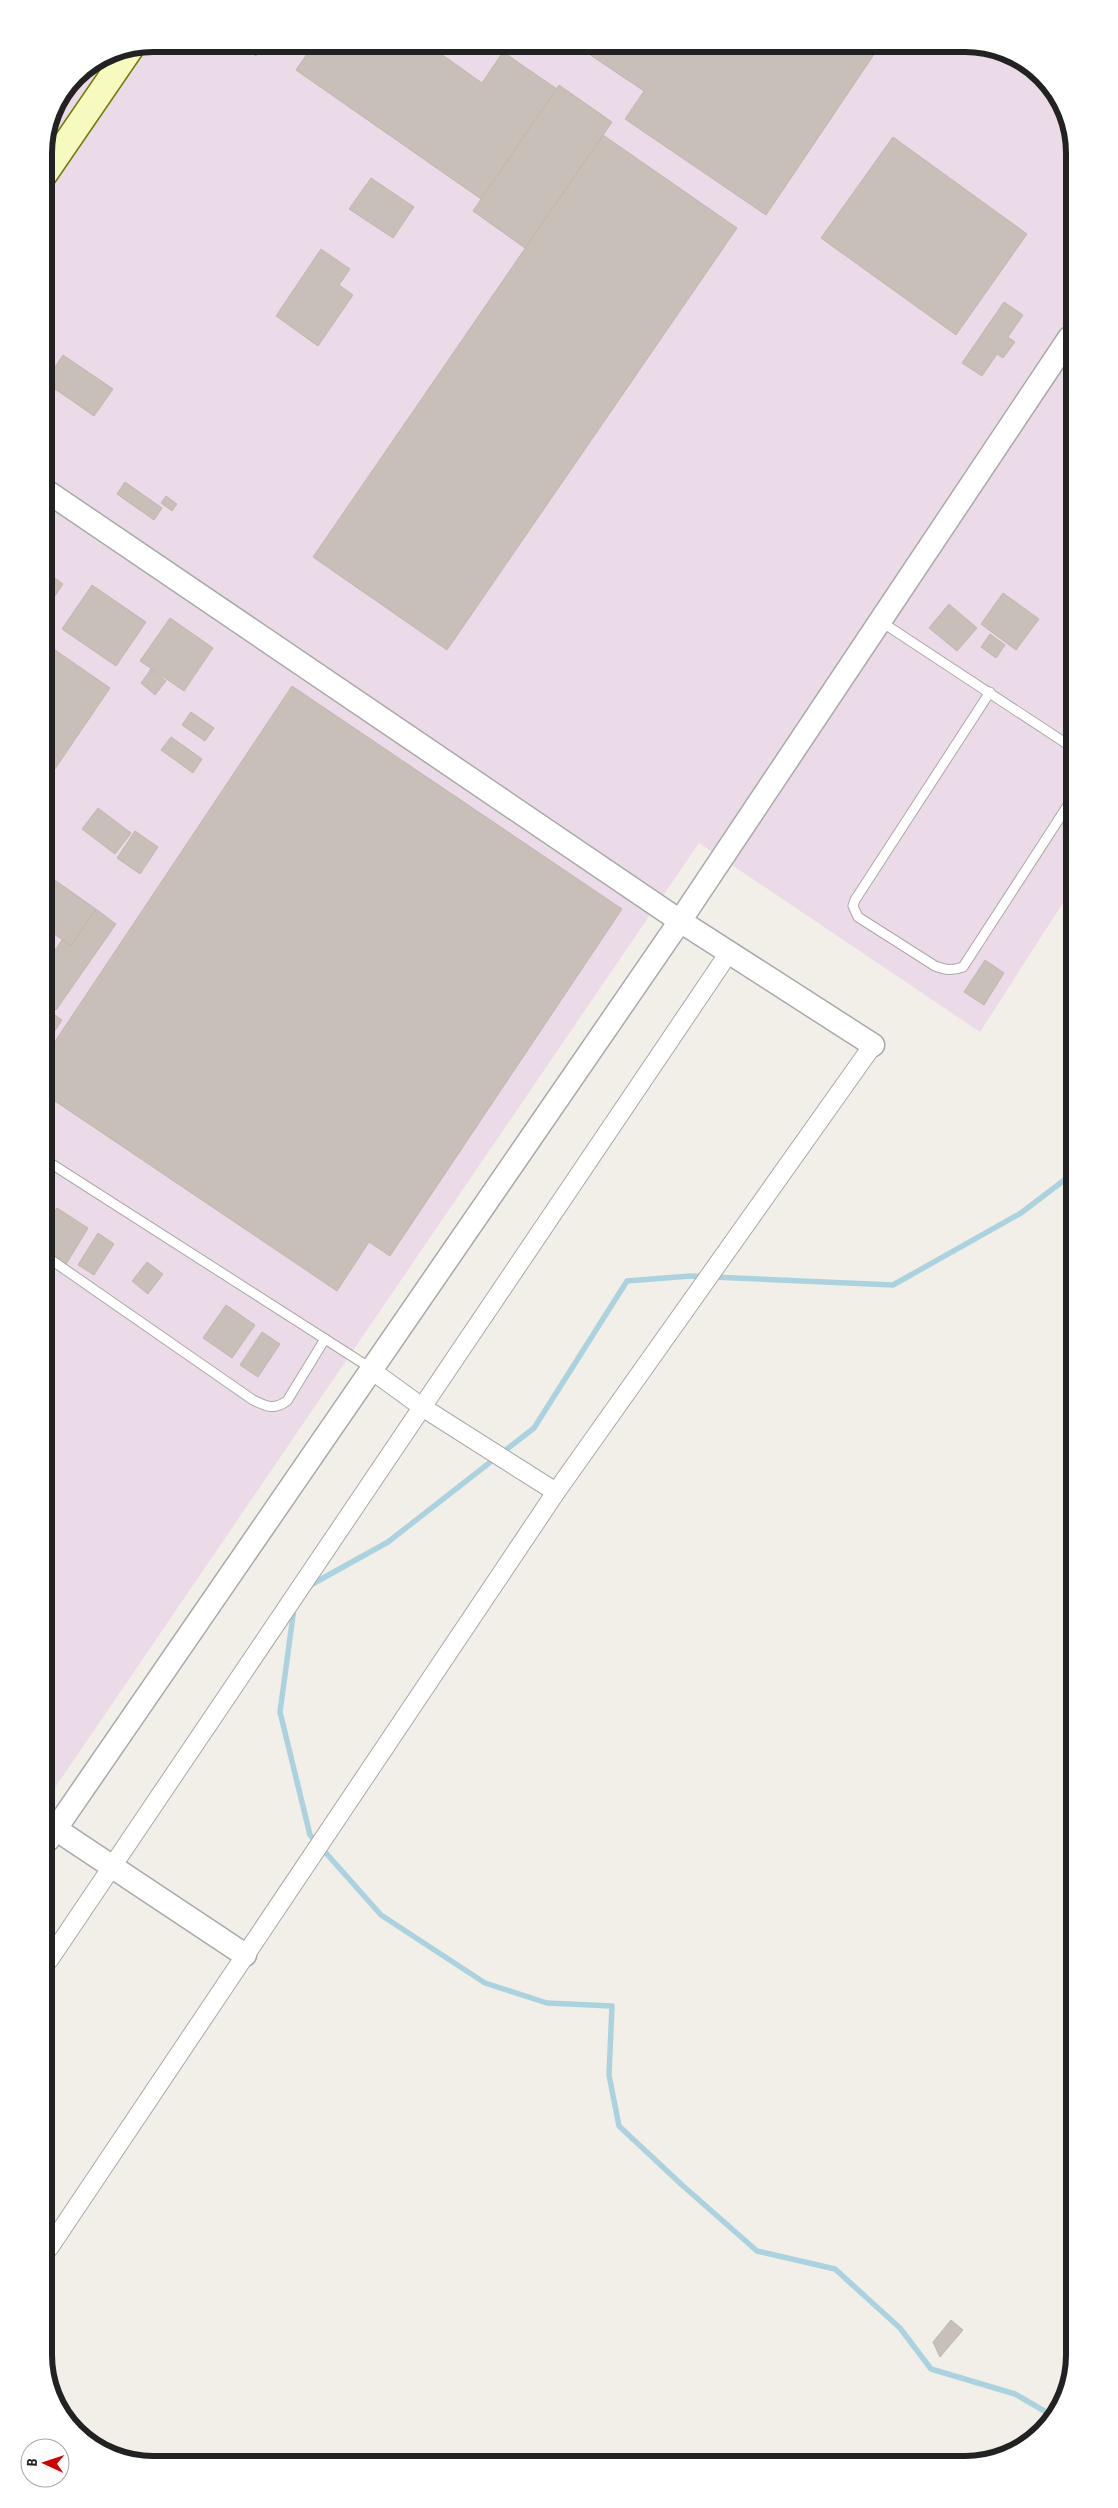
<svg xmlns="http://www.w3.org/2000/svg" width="1118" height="2508" viewBox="0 0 1118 2508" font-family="'Roboto Condensed',sans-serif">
  <rect width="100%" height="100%" fill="#f2efe9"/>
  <path fill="#ebdbe8" d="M154,44H972L1031,67L1068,118L1070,892L980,1032L699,843L48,1798L44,147L55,105L76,76L112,52Z"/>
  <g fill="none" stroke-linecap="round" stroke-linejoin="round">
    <g stroke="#aad3df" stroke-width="5.5">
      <path d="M307,1587L388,1542L534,1428L627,1281L690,1276L893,1285L1021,1213L1071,1175"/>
      <path d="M294,1608L280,1712L310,1835L381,1915L485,1983L547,2003L612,2006L609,2075L619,2126L682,2185L757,2251L835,2269L900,2328L931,2369L1015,2394L1053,2416"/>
    </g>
  </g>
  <g fill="#c7bfb8" stroke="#c4b6ab">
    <path d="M238,44H264L256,56Z"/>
    <path d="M314,44H427L482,83L503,52L557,89L481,199L296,70Z"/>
    <path d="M574,44H881L766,215L625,119L644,91Z"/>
    <path d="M559,85L612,122L525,248L473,211Z"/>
    <path d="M603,135L737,228L447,650L313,557Z"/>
    <path d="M893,137L1027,234L956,335L821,238Z"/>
    <path d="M371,178L414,207L393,238L349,209Z"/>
    <path d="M321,249L350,269L339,285L353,295L318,346L276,316Z"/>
    <path d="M1004,302L1023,315L1008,337L1015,342L1003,358L997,354L982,376L962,363Z"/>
    <path d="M63,355L113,389L94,416L45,382Z"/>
    <path d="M125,482L162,508L154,520L117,494Z"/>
    <path d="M166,496L177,504L172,511L161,503Z"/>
    <path d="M50,575L63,584L45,611V583Z"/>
    <path d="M92,585L146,622L116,666L62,629Z"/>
    <path d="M1003,593L1039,619L1016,650L981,624Z"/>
    <path d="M949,604L977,628L957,651L929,628Z"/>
    <path d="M170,618L213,648L184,691L140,661Z"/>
    <path d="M990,634L1005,645L996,658L981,647Z"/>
    <path d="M45,643L110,688L46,782Z"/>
    <path d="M151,669L166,681L155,695L141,683Z"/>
    <path d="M292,686L622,909L390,1256L369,1242L337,1291L46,1095V1055Z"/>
    <path d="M191,712L214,728L205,741L182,725Z"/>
    <path d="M171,737L202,759L193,773L161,750Z"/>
    <path d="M98,808L131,833L115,854L82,829Z"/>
    <path d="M135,831L158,847L140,874L117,858Z"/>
    <path d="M46,874L96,909L71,946L46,928Z"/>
    <path d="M96,909L116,924L56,1010L46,1003V957L49,959L62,940L71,946Z"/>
    <path d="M985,960L1004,973L984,1005L964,992Z"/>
    <path d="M46,1009L62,1020L46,1044Z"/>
    <path d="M57,1208L88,1228L65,1266L47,1254V1225Z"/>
    <path d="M98,1233L114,1244L94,1275L78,1265Z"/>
    <path d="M147,1262L163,1274L148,1294L132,1281Z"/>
    <path d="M226,1305L255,1325L232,1358L203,1338Z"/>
    <path d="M262,1332L280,1344L258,1377L240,1365Z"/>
    <path d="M951,2320L963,2330L940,2357L933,2342Z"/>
  </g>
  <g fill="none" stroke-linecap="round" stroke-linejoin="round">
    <g stroke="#a9a9a9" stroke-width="11">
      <g id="service">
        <path d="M880,621L1070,746"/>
        <path d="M990,692L855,900L853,906L858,917L935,966C946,970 952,971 963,967L1070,802"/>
        <path d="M47,1161L372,1369"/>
        <path d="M47,1257L253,1400C267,1407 274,1410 287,1401L325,1339"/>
      </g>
    </g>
    <g stroke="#a9a9a9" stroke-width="20">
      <g id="minor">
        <path d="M371,1370L422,1407L556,1492"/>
        <path d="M49,1960L730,951"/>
        <path d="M49,2248L556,1492L873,1045"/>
      </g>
    </g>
    <g stroke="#a9a9a9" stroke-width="25">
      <g id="tertiary">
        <path d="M45,490L680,921L873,1045"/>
        <path d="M48,1824L245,1955"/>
        <path d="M48,1840L680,921L1069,338"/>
      </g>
    </g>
    <g stroke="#707d05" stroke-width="28">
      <path id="secondary" d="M44,175L131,48"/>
    </g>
    <use href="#service" stroke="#fff" stroke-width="9"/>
    <use href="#minor" stroke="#fff" stroke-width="18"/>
    <use href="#tertiary" stroke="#fff" stroke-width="22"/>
    <use href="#secondary" stroke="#f7fabf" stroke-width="25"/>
  </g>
  <path d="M0 0H1118V2508H0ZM153 52H965A101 101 0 0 1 1066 153V2355A101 101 0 0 1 965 2456H153A101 101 0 0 1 52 2355V153A101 101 0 0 1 153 52Z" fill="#fff" fill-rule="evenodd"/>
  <path fill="none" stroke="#222" stroke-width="6" d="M153 52H965A101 101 0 0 1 1066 153V2355A101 101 0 0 1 965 2456H153A101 101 0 0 1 52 2355V153A101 101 0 0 1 153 52Z"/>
  <g transform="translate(45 2463) rotate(273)"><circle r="24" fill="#ffffff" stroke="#a7a7a7"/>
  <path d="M0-4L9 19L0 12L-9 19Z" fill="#d40000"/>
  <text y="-8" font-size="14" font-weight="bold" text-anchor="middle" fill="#222222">B</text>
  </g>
</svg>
